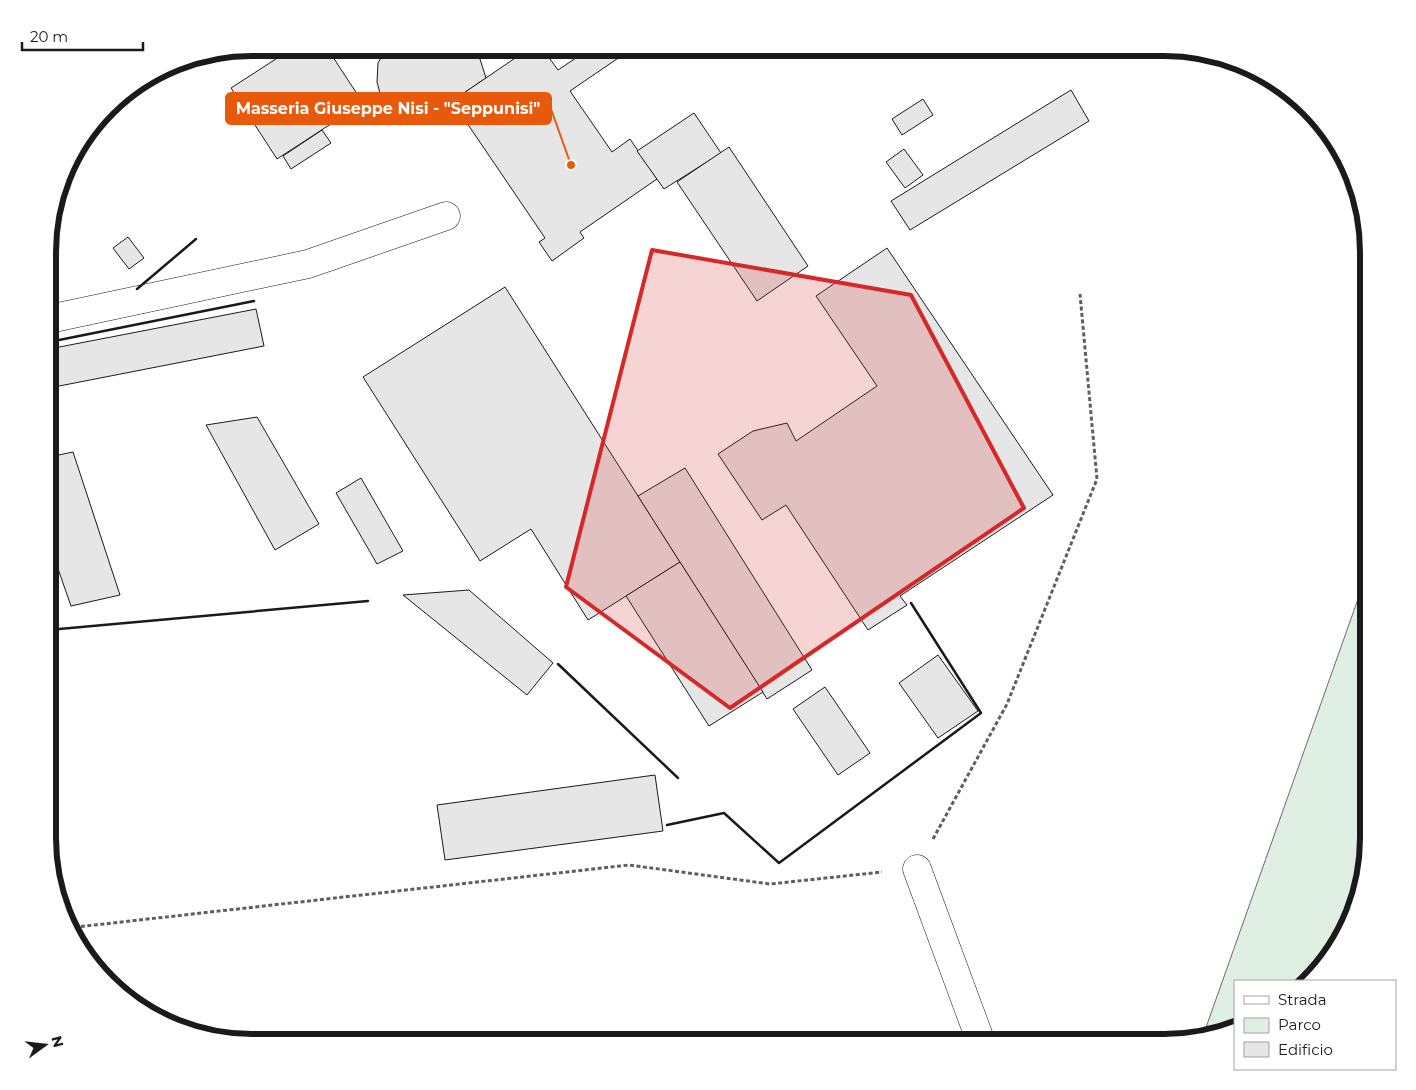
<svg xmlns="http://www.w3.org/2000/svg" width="1416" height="1090" viewBox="0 0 1416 1090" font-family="Montserrat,sans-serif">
  <rect width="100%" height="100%" fill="#fff"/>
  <path fill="#e0efe3" stroke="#6a6a6a" d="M1368,558V852L1353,917L1318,973L1307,981H1235V1026L1204,1033L1358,599Z"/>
  <g fill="#e6e6e6" stroke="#1a1a1a">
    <path d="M293,48H327L363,103L277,159L231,88Z"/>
    <path d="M390,48H444L450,50L455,48H471L479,56L486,78L452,101L399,119L395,118L384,108L377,82L378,63L382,56Z"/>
    <path d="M530,48H542L558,70L591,48H633L570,91L612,152L630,139L657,179L580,232L584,238L552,261L539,242L545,238L452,101Z"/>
    <path d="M1071,90L1089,121L910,230L891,201Z"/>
    <path d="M923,99L933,115L902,135L892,119Z"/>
    <path d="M694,113L721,153L664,189L637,151Z"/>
    <path d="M322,130L331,143L291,169L283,156Z"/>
    <path d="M729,147L808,266L757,301L677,182Z"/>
    <path d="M904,149L923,175L905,188L886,162Z"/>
    <path d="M128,237L144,258L129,269L113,248Z"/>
    <path d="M887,248L1053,495L900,596L907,605L868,630L786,505L762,520L718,454L753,431L787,423L796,441L877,386L816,296Z"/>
    <path d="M505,287L680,562L588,620L531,529L480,561L363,377Z"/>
    <path d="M256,309L264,346L49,388V349Z"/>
    <path d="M257,417L319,524L275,550L206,425Z"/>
    <path d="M73,452L120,595L71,606L49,543V457Z"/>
    <path d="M685,468L812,670L767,699L638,496Z"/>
    <path d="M361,478L403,551L377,564L336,493Z"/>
    <path d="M680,562L763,692L709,726L626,596Z"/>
    <path d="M469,590L553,663L527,695L403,595Z"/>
    <path d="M938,655L978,711L938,738L899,683Z"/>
    <path d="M825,687L870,753L838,775L793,709Z"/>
    <path d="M655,775L663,831L445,860L437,805Z"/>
  </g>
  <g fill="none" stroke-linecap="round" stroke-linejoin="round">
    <g stroke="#1a1a1a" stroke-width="29">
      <g id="minor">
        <path d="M49,319L308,264L446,216"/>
        <path d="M917,869L981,1042"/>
      </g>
    </g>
    <g stroke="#5f5f5f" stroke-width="3" stroke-dasharray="4 2.5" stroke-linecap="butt">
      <path d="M933,839L1007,704L1097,479L1080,294"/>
      <path d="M68,928L629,865L770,884L882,872"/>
    </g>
    <use href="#minor" stroke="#fff" stroke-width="28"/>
    <g stroke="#1a1a1a" stroke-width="2.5">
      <path d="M137,289L196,239"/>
      <path d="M49,342L254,301"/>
      <path d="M48,630L368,601"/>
      <path d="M558,664L678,778"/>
      <path d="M667,825L724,813L779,863L981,713L911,603"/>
    </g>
  </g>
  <path fill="#d62828" fill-opacity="0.2" stroke="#d62828" stroke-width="4" stroke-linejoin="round" d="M652,250L911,295L1024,508L730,708L566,587Z"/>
  <path d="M0 0H1416V1090H0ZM252 56H1164A196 196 0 0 1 1360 252V838A196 196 0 0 1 1164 1034H252A196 196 0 0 1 56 838V252A196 196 0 0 1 252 56Z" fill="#fff" fill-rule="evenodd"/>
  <path fill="none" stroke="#1a1a1a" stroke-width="6" d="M252 56H1164A196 196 0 0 1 1360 252V838A196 196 0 0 1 1164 1034H252A196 196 0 0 1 56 838V252A196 196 0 0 1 252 56Z"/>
  <path fill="none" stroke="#e8590c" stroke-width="2" d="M571 165L551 109"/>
  <circle fill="#e8590c" stroke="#fff" stroke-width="2" cx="571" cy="165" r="5"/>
  <rect fill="#e8590c" stroke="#e8590c" stroke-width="2" x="226" y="93" width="325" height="31" rx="5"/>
  <g font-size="16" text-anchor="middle" font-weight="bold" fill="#fff">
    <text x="388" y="114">Masseria Giuseppe Nisi - "Seppunisi"</text>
  </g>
  <rect x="1234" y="980" width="162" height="90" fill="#ffffff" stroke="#a3a3a3"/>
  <rect x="1244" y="996" width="25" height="8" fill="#ffffff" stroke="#a3a3a3"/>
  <text x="1278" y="1005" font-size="15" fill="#1a1a1a">Strada</text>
  <rect x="1244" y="1018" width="25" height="15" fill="#e0efe3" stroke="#a3a3a3"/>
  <text x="1278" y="1030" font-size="15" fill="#1a1a1a">Parco</text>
  <rect x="1244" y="1042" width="25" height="15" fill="#e6e6e6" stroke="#a3a3a3"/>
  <text x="1278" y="1055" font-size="15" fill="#1a1a1a">Edificio</text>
  <g transform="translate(45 1045) rotate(75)" stroke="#ffffff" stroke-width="4" paint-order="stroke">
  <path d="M0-4L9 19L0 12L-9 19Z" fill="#1a1a1a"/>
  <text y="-8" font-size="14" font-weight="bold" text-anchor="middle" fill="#1a1a1a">N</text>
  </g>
  <path d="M22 42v8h121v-8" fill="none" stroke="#1a1a1a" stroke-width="2.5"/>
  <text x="30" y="42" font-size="15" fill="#1a1a1a" stroke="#ffffff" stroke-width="4" paint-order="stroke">20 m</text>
</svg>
